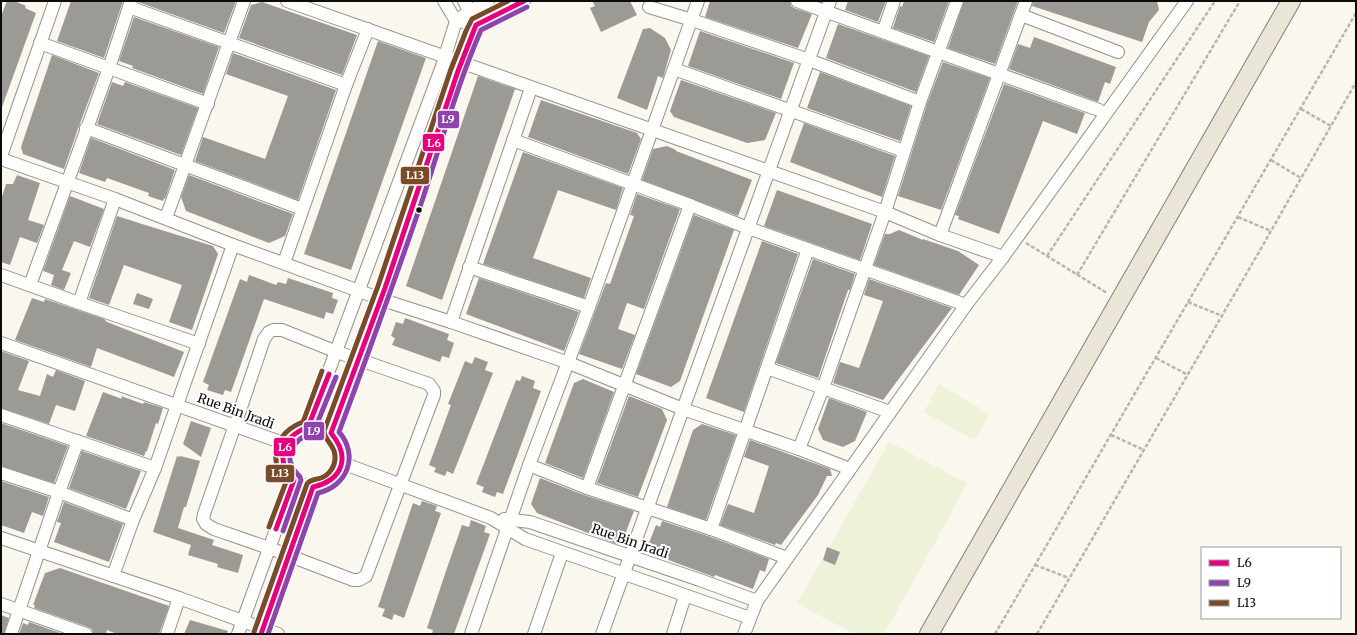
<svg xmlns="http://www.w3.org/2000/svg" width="1357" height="635" viewBox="0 0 1357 635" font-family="Merriweather,serif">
  <rect width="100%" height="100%" fill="#faf7ee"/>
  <g fill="#edf2d9">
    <path d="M939,384L990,414L974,440L924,412Z"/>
    <path d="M889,442L967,483L938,537L884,634H855L797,604Z"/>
  </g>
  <g fill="#9c9a95">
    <path d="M7,1H14L26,6L25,8L36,13L2,107H1V16Z"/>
    <path d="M71,1H123L104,58L57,41Z"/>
    <path d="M138,1H236L224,33L138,2Z"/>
    <path d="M592,1H630L637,15L601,32L590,8L595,6Z"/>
    <path d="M710,1H790L791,6L794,8L812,14L798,48L705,17Z"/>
    <path d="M848,1H886L878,22L845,10Z"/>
    <path d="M904,1H949L934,42L893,28L900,6L902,7Z"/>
    <path d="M964,1H1018L995,64L948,48Z"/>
    <path d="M1033,1H1157L1159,10L1149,22L1142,42L1032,6Z"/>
    <path d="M262,2L357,35L342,75L239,38L251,5Z"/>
    <path d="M134,17L219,47L203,94L132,68L133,66L119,61Z"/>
    <path d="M838,24L929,56L916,92L826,58Z"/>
    <path d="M650,28L665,38L671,50L663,78L658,76L647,110L617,98L643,29Z"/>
    <path d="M700,31L794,63L781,99L688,66Z"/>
    <path d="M1034,37L1116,67L1110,84L1105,82L1098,102L1009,69L1018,44L1030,48Z"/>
    <path d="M378,41L426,58L351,270L304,254Z"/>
    <path d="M233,53L336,90L298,200L195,161L203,137L265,159L288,96L226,74Z"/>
    <path d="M52,55L99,73L79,126L64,169L23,154L21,147Z"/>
    <path d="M943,62L990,78L941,210L898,196L927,104Z"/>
    <path d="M820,72L911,106L900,141L807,108Z"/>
    <path d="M478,76L515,89L442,300L406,286Z"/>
    <path d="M681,80L776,113L765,140L747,143L674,117L670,111Z"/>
    <path d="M112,82L123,86L125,82L198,108L181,155L97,124Z"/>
    <path d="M1004,84L1085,113L1077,134L1043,121L999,234L958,219L959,216L955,215Z"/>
    <path d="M541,100L637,133L641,139L628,174L528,137Z"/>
    <path d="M804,123L895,156L882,197L790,162Z"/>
    <path d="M91,138L175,170L165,199L164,198L163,201L148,196L149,193L107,178L105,182L79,173Z"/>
    <path d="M667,146L676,150V151L752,180L738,216L642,180L653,149Z"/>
    <path d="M523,152L623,188L616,210L558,190L533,258L591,278L584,298L483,264Z"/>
    <path d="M17,175L40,183L28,220L44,225L37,243L20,237L10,265L1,262V200L6,184H13Z"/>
    <path d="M189,175L293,214L285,236L269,243L186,211L181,197Z"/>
    <path d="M777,190L872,224L860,260L764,226Z"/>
    <path d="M637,194L680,209L644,309L627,303L618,329L635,335L622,369L579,354L606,283L610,284L634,216L630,215Z"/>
    <path d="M70,196L104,209L90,247L74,241L62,270L71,273L64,290L51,285L54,275L43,271Z"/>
    <path d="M694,215L734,230L680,381L671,387L636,374Z"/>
    <path d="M117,216L142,224L213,246L218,254L192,330L169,322L182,285L124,265L109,305L89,298Z"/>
    <path d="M899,230L923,240V239L958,251L979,265L959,295L874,265L885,234H890Z"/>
    <path d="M762,241L798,254L744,412L706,398Z"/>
    <path d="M813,259L855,274L850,290H848L818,378L776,363Z"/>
    <path d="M249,275L276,285L278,282L286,284L288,278L333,293L332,298L338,300L333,314L326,312L324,319L264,299L231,392L225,390L223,395L207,390L209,385L203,382L240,279L247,282Z"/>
    <path d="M479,278L579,312L564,351L466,314Z"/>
    <path d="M869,279L952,308L883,400L833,383L840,362L859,368L883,301L864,295Z"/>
    <path d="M137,293L153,299L149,309L133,304Z"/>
    <path d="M32,298L44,302L45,299L104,319L107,322L184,352L174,377L97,348L91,367L15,340Z"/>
    <path d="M405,318L449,334L447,340L454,343L449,358L442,356L440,362L392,345L395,338L391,336L396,322L403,324Z"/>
    <path d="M1,351L29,361L18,390L40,396L47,374L53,377L56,370L85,381L75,411L56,405L49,424L1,408Z"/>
    <path d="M475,357L488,362L485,370L493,373L453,474L447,471L445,476L434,472L436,468L429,465L451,405L448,404L465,361L472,364Z"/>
    <path d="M522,376L535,381L533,388L541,391L503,494L497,492L495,497L482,492L484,487L476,484L516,380L520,381Z"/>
    <path d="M583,379L614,392L583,478L545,463L574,383Z"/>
    <path d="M103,392L122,399L121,396L143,404L144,402L163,408L158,424L156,423L147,451H146L144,456L86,436Z"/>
    <path d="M629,396L662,409L667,420L638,497L597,483Z"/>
    <path d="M829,398L867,412L855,441L843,447L823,440L818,429Z"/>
    <path d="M191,421L211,428L201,457L183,444Z"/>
    <path d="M1,423L68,446L54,483L1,466Z"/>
    <path d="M702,424L736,435L706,520L667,507L693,430Z"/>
    <path d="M750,440L830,469L832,476H827L818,495L781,545L776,543L775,545L720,525L728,504L754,513L769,466L744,457Z"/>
    <path d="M82,451L141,471L126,509L69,488Z"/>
    <path d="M177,456L179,457L180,456L200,461L186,507H184L178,528L214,540L212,545L243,555L238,573L217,567L218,564L188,555L191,545L153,532Z"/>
    <path d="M540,478L584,495L634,511L624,537L620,536L616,544L537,513L531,504Z"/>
    <path d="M1,481L49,497L43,516L32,512L24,533L1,525Z"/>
    <path d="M422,501L437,506L435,511L441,513L404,618L394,614L392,620L382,616L385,609L378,607L413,503L420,506Z"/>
    <path d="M64,502L123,524L109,562L54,542L61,523L57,522Z"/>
    <path d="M471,520L486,526L484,532L490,534L454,634H432L433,630L427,628L447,568L462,525L469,527Z"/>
    <path d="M662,521L708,536L769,559L765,572L760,570L753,589L715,575L714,577L655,555L656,552L647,548L656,525L660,527Z"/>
    <path d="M827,547L840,552L835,565L823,560Z"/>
    <path d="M60,568L169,606L159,634H117L107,630L106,634H93L92,629L88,627L34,608L35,605H33L45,573Z"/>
    <path d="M1,615L9,618L4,634H1Z"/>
    <path d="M190,620L228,631L227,634H184Z"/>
    <path d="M29,622L63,634H19L23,623L28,625Z"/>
  </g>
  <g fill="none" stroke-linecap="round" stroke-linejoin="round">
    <g stroke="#93918d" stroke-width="14">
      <g id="minor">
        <path d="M287,1L885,212L940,235L1003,257"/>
        <path d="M444,1L456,21L464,22"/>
        <path d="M464,1L474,19"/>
        <path d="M797,1L1099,110"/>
        <path d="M129,7L346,85"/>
        <path d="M649,7L692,20L809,60L920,102"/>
        <path d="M1021,15L1118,52"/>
        <path d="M883,32L894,1"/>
        <path d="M40,43L208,104"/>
        <path d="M674,69L904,151"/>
        <path d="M86,128L302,209"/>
        <path d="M513,140L690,205L748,228L966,305"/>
        <path d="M1,156L55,1"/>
        <path d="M1,159L115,199L233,245L392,303L451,322L569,363L683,409L799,449L850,469"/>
        <path d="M166,218L244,1"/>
        <path d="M940,235L1026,1"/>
        <path d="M284,263L346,85L368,29"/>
        <path d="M469,267L589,307"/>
        <path d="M1,275L79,303L199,344"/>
        <path d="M30,285L109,68L131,1"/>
        <path d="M79,303L115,199"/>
        <path d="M451,322L531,88"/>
        <path d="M273,330H282L337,352L429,384L434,391V395L366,576L359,580H353L269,548L214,529L206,524L203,519L204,514L235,425L264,339L269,332Z"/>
        <path d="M1,343L286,444"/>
        <path d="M767,368L890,412"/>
        <path d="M1,415L155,468"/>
        <path d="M308,427L442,66L456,21L470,11L488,1"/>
        <circle cx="313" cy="457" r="30"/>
        <path d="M331,433L385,288L458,71L472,34L476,25L492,16L524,1"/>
        <path d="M799,449L823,388L885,212L920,102L957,1"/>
        <path d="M342,463L491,518L525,539L750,618"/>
        <path d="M529,465L587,488L711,529L787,558"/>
        <path d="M1,473L59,492L133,520"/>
        <path d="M587,488L690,205"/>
        <path d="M504,519L530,522L700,580L757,601"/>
        <path d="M711,529L808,249"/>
        <path d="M1,538L179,598L278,634"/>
        <path d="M113,576L133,520L155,468L233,245"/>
        <path d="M1,604L86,634"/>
        <path d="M11,634L59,492L78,441"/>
        <path d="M167,634L179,598"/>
        <path d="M238,634L294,480"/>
        <path d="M261,634L313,487"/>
        <path d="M471,634L529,465L589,307L698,1"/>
        <path d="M534,634L562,553"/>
        <path d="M602,634L830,1"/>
        <path d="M673,634L685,596"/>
        <path d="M744,634L757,601L966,305L1003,257L1187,1"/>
      </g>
    </g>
    <g stroke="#807f7a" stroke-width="20">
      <path id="primary" d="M929,634L1291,1"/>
    </g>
    <g stroke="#b7b6b5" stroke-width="2.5" stroke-dasharray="4 2" stroke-linecap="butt">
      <path d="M1301,109L1331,126"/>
      <path d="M1271,160L1301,178"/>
      <path d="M1238,217L1271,231"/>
      <path d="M1026,243L1107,293"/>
      <path d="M1047,256L1215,1"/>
      <path d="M1077,275L1240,1"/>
      <path d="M1188,302L1222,316"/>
      <path d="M1156,358L1188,375"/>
      <path d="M1111,435L1144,450"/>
      <path d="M1035,565L1069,578"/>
      <path d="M995,634L1356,13"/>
      <path d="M1037,634L1259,252L1356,82"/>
    </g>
    <use href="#minor" stroke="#fefefc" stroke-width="12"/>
    <use href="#primary" stroke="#ebe5d8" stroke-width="18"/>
    <g stroke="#fff" stroke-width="8">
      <g id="bus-1">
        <path d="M276,529L294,480C274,459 282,437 308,427L329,374"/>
        <path d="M261,634L313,487C343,480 351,457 331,433L385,288L458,71L476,25L524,1"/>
      </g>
    </g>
    <g stroke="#fff" stroke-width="8">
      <g id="bus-2">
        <path d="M283,531L301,480L300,477L293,469L290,461V451L292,447L300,439L314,431L336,377"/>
        <path d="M268,634L318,493C348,486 359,455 339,432C368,354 396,277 423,198C441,143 458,83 481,30L527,7"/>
      </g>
    </g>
    <g stroke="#fff" stroke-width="8">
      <g id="bus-3">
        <path d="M269,527L286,482C267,460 276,432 303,422L322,371"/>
        <path d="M254,632L307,484C310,479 315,480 321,478C329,475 336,466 335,456C335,445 324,440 324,431L378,286L451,69L466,31L472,19L508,1"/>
      </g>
    </g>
    <use href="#bus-1" stroke="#e5007d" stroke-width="5"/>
    <use href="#bus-2" stroke="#8e44ad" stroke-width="5"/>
    <use href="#bus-3" stroke="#7a4b2a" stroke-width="5"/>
  </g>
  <circle fill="#0b0b0b" stroke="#fff" stroke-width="1.5" cx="419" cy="210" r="3.5"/>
  <g text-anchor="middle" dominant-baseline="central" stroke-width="4" stroke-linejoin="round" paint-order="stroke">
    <g font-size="13" fill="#0b0b0b" stroke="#fff">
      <text transform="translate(236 411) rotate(20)">Rue Bin Jradi</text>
      <text transform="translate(630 541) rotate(19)">Rue Bin Jradi</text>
    </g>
  </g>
  <g stroke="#fff" stroke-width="1.5">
    <rect x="437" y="110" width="23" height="19" rx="4" fill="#8e44ad"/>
    <rect x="422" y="133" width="23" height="19" rx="4" fill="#e5007d"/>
    <rect x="400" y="166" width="30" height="19" rx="4" fill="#7a4b2a"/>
    <rect x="303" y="421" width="22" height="20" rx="4" fill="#8e44ad"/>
    <rect x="273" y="437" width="23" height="20" rx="4" fill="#e5007d"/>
    <rect x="265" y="464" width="30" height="19" rx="4" fill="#7a4b2a"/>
  </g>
  <g font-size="11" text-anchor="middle" font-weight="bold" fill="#fff">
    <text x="448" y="123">L9</text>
    <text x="434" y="147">L6</text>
    <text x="415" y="179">L13</text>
    <text x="314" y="435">L9</text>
    <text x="285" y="451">L6</text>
    <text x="280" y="477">L13</text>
  </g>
  <rect width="1357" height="635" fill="none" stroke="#0b0b0b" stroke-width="4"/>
  <rect x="1201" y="547" width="140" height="72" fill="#ffffff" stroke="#9d9d9d"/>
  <rect x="1209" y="560" width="20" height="6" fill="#e5007d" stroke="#9d9d9d"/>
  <text x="1237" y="567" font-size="12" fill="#0b0b0b">L6</text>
  <rect x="1209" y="580" width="20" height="6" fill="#8e44ad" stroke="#9d9d9d"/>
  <text x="1237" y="587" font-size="12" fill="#0b0b0b">L9</text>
  <rect x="1209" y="600" width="20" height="6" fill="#7a4b2a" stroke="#9d9d9d"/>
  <text x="1237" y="607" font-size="12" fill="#0b0b0b">L13</text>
</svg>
